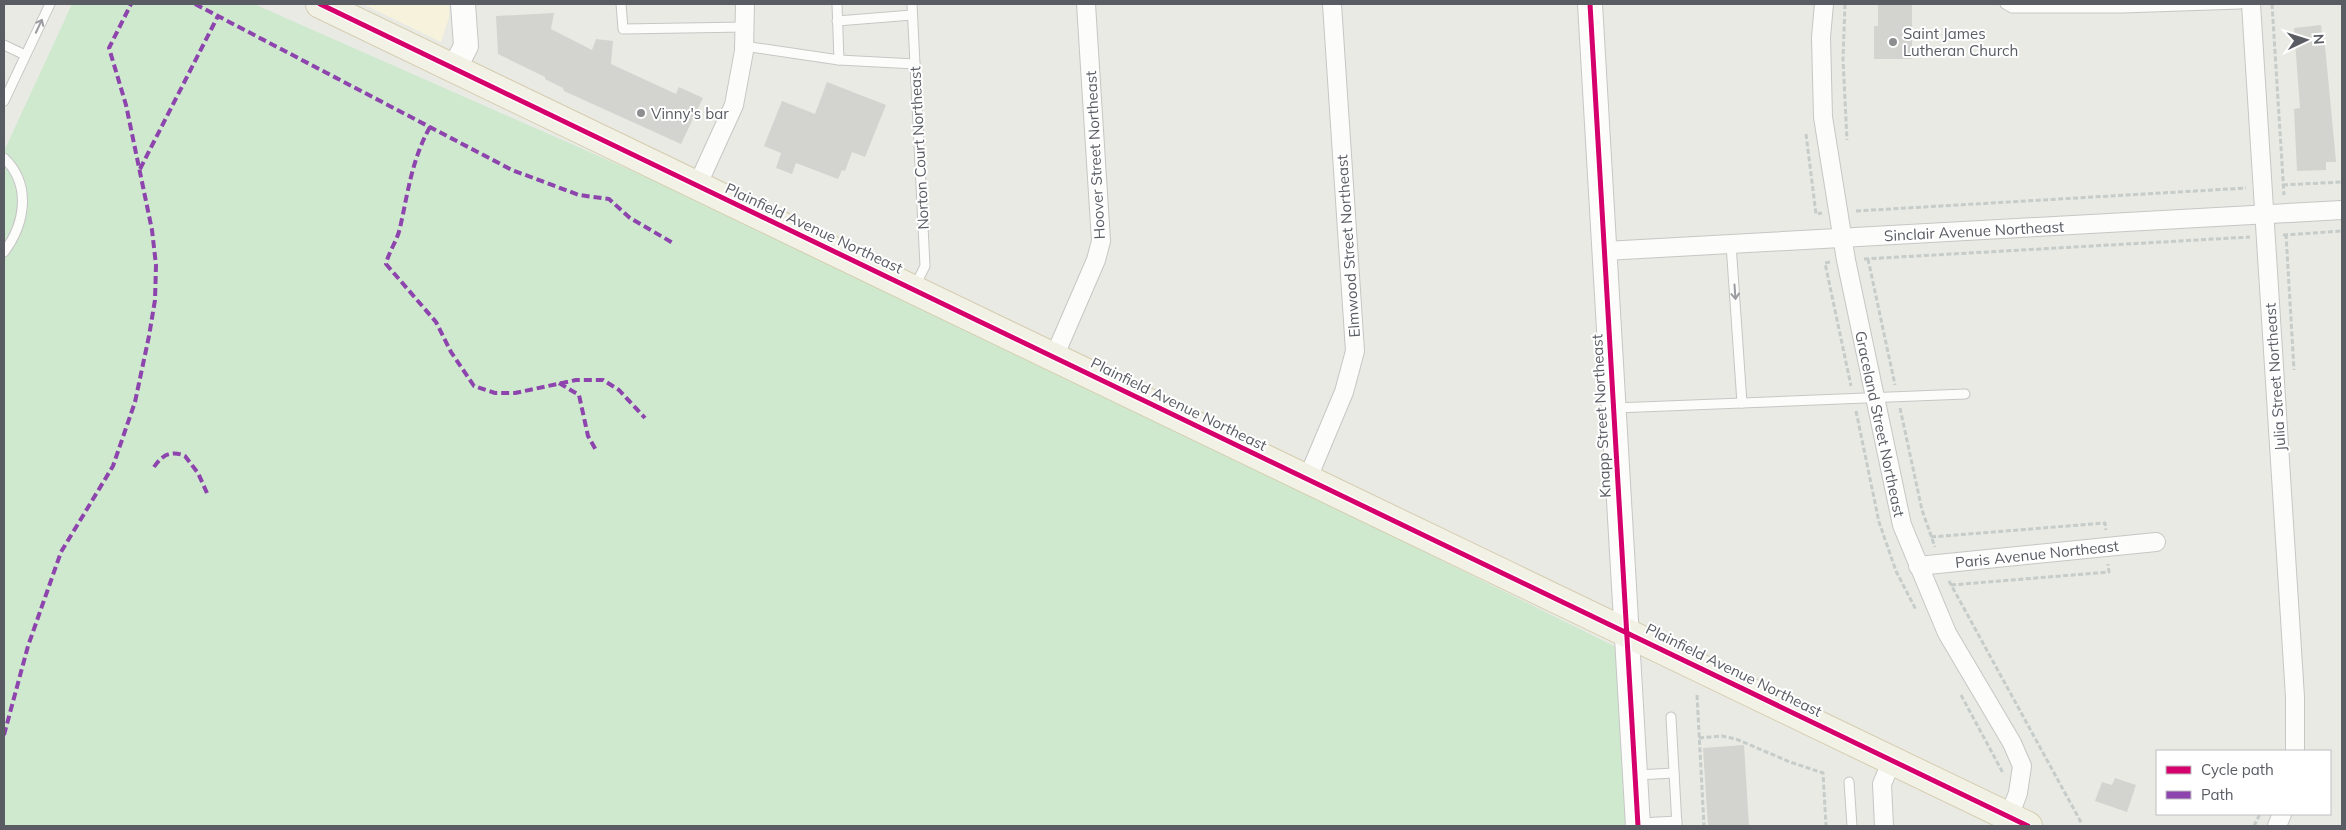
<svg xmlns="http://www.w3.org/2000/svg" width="2346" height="830" viewBox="0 0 2346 830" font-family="Mulish,sans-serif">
  <rect width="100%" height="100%" fill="#eaeae4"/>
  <path fill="#f6f2db" d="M363,4H449V17L441,42Z"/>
  <path fill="#cfe9cf" d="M72,4H254L859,271L1616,647L1627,826H4V151Z"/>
  <g fill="#d3d3cf">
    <path d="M1878,4H1912V59H1874V26H1878Z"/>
    <path d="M554,13L551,29L592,50L596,39L613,41L611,64L676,94L679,87L703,98L681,144L564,91L563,88L545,79V77L498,54L496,16Z"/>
    <path d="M2321,25L2322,36L2324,35L2336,162H2326V170L2297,171L2294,109L2300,108L2294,28Z"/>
    <path d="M827,82L886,105L865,157L852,152L845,171L842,170L838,179L796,163L792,174L776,168L781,153L764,146L782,101L815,114Z"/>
    <path d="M1744,745L1749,826H1708L1703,748Z"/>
    <path d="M2115,778L2136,785L2127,812L2095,801L2102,782L2112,785Z"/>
  </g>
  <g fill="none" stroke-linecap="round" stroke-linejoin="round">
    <g stroke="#c6c6c5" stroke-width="11">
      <g id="lane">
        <path d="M621,4L623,29L745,27"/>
        <path d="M837,4L839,60"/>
        <path d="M912,4L925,266L915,286"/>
        <path d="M2005,4L2012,8H2122L2240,4"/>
        <path d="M837,21L912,15"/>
        <path d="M4,45L25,55"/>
        <path d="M744,46L839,60L915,64"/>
        <path d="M4,101L50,4"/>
        <path d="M4,158C32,185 25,224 4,252"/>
        <path d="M1731,244L1742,403"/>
        <path d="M1615,408L1965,394"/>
        <path d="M1671,717L1677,826"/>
        <path d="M1637,775L1674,773"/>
        <path d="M1849,782L1852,826"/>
        <path d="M1640,823L1677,821"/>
      </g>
    </g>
    <g stroke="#c6c6c5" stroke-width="20">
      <g id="street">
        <path d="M1824,4L1821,37L1823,117L1846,260L1902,525L1947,633L2012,743L2022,766L2018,793L2009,817"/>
        <path d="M2251,4L2295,697V751"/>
        <path d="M697,186L734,105L744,51L745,4"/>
        <path d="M1605,251L2342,210"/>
        <path d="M1054,357L1096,260L1101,241L1086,4"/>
        <path d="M1307,480L1344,392L1355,351L1332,4"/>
        <path d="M1918,566L2156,542"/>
        <path d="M1884,826L1882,784L1892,760"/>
        <path d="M2277,826L2282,814"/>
      </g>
    </g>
    <g stroke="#c6c6c6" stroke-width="26">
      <g id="secondary">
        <path d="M1590,4L1638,826"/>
        <path d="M454,69L466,46L463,4"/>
      </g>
    </g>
    <g stroke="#d5cdaf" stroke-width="30">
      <path id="primary" d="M320,4L2028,826"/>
    </g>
    <g stroke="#c6ccc9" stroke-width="3" stroke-dasharray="5 2.5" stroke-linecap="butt">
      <path d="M1845,4L1843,59L1847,140"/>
      <path d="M2272,4L2284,195"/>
      <path d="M1806,134L1816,214L1822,213"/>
      <path d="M2283,185L2342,182"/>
      <path d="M1856,211L2246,188"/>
      <path d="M2286,234L2294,370"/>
      <path d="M2283,235L2342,231"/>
      <path d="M1864,259L2250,237"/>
      <path d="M1868,259L1895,385"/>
      <path d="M1830,262L1825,263L1851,386"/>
      <path d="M1900,408L1922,510L1935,547"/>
      <path d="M1856,411L1879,522L1896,571L1916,610"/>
      <path d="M1931,537L2105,523L2106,530"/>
      <path d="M1949,581L2082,824"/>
      <path d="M1951,585L2109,572L2108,564"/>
      <path d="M1697,695L1704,826"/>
      <path d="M1961,695L2003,773"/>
      <path d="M1699,738L1722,736L1736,739L1790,762L1823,773L1826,826"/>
      <path d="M2254,826L2260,814"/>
    </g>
    <use href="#lane" stroke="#fcfcfb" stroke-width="9"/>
    <use href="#street" stroke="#fcfcfb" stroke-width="18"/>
    <use href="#secondary" stroke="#fcfcfb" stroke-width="24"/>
    <use href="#primary" stroke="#f2f1e6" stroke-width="28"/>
    <g stroke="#8e44ad" stroke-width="4" stroke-dasharray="8 4" stroke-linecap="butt">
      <path d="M195,4L512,170L579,195L609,199L630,218L673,243"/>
      <path d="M430,127C412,159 408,192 400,228C397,241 389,251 386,264L436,322L451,352L474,386L495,393H515L576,380H603L619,390L645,418"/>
      <path d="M140,169L218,16"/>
      <path d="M559,383L579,395L588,436L597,452"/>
      <path d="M154,467C162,455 171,450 185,456L198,473L207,493"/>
      <path d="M4,735L28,646L61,552L113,466L135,402L149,336L155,300L156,265L152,230L126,105L109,48L131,4"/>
    </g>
    <g stroke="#fff" stroke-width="8">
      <g id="cycleway">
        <path d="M320,4L2028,826"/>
        <path d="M1590,4L1638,826"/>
      </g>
    </g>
    <use href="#cycleway" stroke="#d6006c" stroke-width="5"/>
  </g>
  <defs><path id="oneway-shaft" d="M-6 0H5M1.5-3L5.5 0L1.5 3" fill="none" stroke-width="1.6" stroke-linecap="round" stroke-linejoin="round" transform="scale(1.25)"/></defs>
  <g stroke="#9a9ca0">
    <use href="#oneway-shaft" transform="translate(39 26) rotate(-65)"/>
    <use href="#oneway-shaft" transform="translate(1735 292) rotate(86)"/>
  </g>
  <g fill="#8c8e90" stroke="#fff" stroke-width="2">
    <circle cx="1893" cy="42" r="5"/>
    <circle cx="641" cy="113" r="5"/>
  </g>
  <g text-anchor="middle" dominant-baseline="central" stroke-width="4" stroke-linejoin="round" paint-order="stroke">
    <g font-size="15" fill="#595c63" stroke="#fff" text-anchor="start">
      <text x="1903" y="33">Saint James<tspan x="1903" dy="17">Lutheran Church</tspan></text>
      <text x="651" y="113">Vinny's bar</text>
    </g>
    <g font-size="15" fill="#595c63" stroke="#fff">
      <text transform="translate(919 148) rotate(-93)">Norton Court Northeast</text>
      <text transform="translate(1095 155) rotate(-93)">Hoover Street Northeast</text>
      <text transform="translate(814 228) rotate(25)">Plainfield Avenue Northeast</text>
      <text transform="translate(1974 231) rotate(-3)">Sinclair Avenue Northeast</text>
      <text transform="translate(1348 246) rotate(-94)">Elmwood Street Northeast</text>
      <text transform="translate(2275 377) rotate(-94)">Julia Street Northeast</text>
      <text transform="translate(1179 404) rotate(26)">Plainfield Avenue Northeast</text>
      <text transform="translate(1601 416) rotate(-93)">Knapp Street Northeast</text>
      <text transform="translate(1880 424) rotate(78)">Graceland Street Northeast</text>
      <text transform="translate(2037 554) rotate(-6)">Paris Avenue Northeast</text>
      <text transform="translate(1734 670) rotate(26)">Plainfield Avenue Northeast</text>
    </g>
  </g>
  <rect width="2346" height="830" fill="none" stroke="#595c63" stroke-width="10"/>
  <rect x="2156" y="750" width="175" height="65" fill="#ffffff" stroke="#bdbec1"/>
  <rect x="2166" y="766" width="25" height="8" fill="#d6006c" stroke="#bdbec1"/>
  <text x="2201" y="775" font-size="15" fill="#595c63">Cycle path</text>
  <rect x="2166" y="791" width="25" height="8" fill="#8e44ad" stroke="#bdbec1"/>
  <text x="2201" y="800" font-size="15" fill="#595c63">Path</text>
  <g transform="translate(2306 40) rotate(86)" stroke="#ffffff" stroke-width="4" paint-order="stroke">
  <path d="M0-4L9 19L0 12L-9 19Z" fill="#595c63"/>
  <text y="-8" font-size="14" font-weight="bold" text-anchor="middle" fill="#595c63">N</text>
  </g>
</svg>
